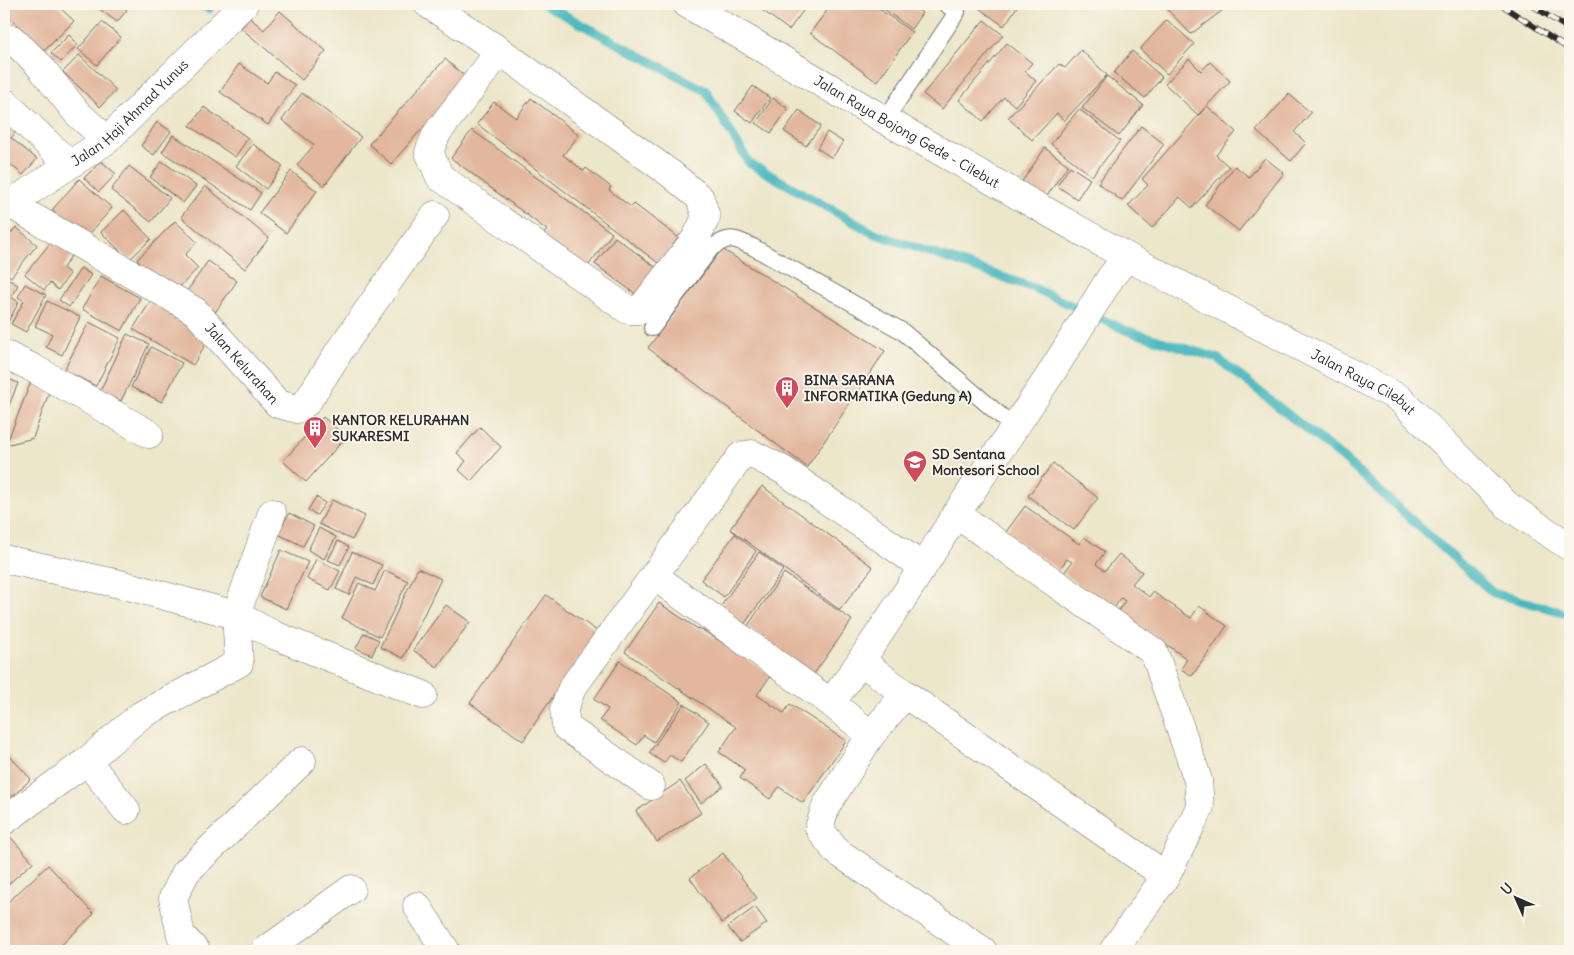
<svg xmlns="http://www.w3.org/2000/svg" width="1574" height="955" viewBox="0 0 1574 955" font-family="Delius,sans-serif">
  <rect width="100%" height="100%" fill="#fbf7ec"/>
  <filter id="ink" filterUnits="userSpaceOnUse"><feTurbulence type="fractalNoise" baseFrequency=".02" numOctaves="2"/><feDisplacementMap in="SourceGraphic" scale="10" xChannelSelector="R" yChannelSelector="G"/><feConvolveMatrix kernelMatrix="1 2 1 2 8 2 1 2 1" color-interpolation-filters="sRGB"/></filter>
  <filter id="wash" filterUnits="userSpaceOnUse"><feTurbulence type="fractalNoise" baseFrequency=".0096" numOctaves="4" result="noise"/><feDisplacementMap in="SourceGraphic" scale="20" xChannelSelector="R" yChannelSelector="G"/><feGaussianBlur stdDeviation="1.12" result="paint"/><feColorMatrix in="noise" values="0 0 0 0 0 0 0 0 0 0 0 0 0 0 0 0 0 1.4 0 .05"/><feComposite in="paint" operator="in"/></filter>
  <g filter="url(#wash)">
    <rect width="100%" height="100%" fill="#ece6ca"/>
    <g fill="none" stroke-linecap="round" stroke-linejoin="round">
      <g stroke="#47b7be" stroke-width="9">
        <path d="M199,4L209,9"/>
        <path d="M544,4L706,91L749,163L873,233L1034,288L1125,330L1217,358L1344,459L1493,593L1566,613L1570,617"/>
      </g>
    </g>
    <g id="blocks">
      <g fill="#e2b79e">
        <path d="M4,4H56L74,21L44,51L4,12Z"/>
        <path d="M93,4H120L127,10L117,22Z"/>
        <path d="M754,4H808L789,30Z"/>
        <path d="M832,4H872L912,32L877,82L810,33Z"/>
        <path d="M877,4H910L922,13L911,29Z"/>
        <path d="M973,4H1019L1004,26Z"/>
        <path d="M1162,4H1231L1191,34Z"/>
        <path d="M280,11L326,51L302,80L241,28L250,18L264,30Z"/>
        <path d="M984,20L1003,35L942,109L923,94Z"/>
        <path d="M1167,20L1194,44L1167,74L1140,49Z"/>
        <path d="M102,22L121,37L97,65L78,49Z"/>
        <path d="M69,35L78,44L61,62L51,53Z"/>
        <path d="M1007,43L1032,63L1025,71L1036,81L1015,106L1004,97L983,121L959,100Z"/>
        <path d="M1081,50L1107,75L1064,121L1057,113L1032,140L1008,118L1059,64L1065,68Z"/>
        <path d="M1132,51L1162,77L1145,98L1114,73Z"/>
        <path d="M79,55L116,90L100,107L63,72Z"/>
        <path d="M445,59L467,78L391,164L369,144Z"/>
        <path d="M1189,59L1201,71L1210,62L1230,81L1198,115L1165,84Z"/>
        <path d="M239,64L267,83L275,72L295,85L268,125L220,92Z"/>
        <path d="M1107,76L1143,105L1119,136L1082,108Z"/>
        <path d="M753,86L770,98L752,123L735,111Z"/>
        <path d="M302,93L361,137L324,186L297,165L314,145L282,120Z"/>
        <path d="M1289,94L1311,113L1294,132L1306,143L1291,161L1256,131Z"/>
        <path d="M531,98L579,135L563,155L584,171L586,168L611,187L609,190L631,207L634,204L682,240L662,266L477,124L494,102L516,118Z"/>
        <path d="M773,98L788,109L771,133L756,123Z"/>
        <path d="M1207,106L1236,132L1216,155L1229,167L1192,208L1180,197L1152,228L1128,206L1148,185L1142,179Z"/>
        <path d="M204,107L248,138L235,157L190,126Z"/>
        <path d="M1079,109L1120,141L1092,176L1051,144Z"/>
        <path d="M799,110L821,126L806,146L784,131Z"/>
        <path d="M4,114L20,127L11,138L37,159L23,175L4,159Z"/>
        <path d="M157,122L171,131L154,155L141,146Z"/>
        <path d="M1141,126L1164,144L1122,201L1098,183Z"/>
        <path d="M472,130L612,233L588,266L540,239L547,230L451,158Z"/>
        <path d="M827,132L843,142L832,158L817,148Z"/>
        <path d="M173,135L261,193L250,210L162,152Z"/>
        <path d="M253,144L283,166L266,189L236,166Z"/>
        <path d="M1045,148L1068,165L1045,199L1021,183Z"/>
        <path d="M1265,158L1284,173L1239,231L1205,205L1235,166L1249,177Z"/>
        <path d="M101,161L116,174L99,192L84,178Z"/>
        <path d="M162,161L196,186L183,203L150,177Z"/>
        <path d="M129,166L170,198L151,222L111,190Z"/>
        <path d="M1070,166L1090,179L1077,199L1057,186Z"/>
        <path d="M291,171L317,191L286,233L259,213Z"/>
        <path d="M79,179L112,208L85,239L52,210Z"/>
        <path d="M205,186L269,238L245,269L181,217Z"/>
        <path d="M124,210L151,239L129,260L101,232Z"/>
        <path d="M175,221L197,242L185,255L198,268L173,294L137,260Z"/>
        <path d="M16,227L37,245L11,277L4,271V242Z"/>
        <path d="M615,237L658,269L638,296L595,264Z"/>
        <path d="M52,241L71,256L63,268L70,274L58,290L50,283L44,290L25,274Z"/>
        <path d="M722,249L885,351L807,467L648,348Z"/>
        <path d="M208,261L237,281L214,314L185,294Z"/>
        <path d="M81,268L91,275L69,307L59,300Z"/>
        <path d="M101,276L140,298L122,331L82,309Z"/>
        <path d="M4,277L18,285L11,297L19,302L5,327L4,326Z"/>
        <path d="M25,284L46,295L26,332L11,324L24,301L18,297Z"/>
        <path d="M152,299L211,335L193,365L133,329Z"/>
        <path d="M47,301L80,317L62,355L46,347L52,334L35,326Z"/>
        <path d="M89,322L120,338L96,386L64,370Z"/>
        <path d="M127,334L149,344L121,401L100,391Z"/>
        <path d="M151,347L182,363L162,402L131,387Z"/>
        <path d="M4,377L18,383L4,418Z"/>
        <path d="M32,379L51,387L33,438L6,445Z"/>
        <path d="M323,417L346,437L306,482L283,461Z"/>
        <path d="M480,427L501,447L471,481L459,470L466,461L457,453Z"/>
        <path d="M1053,463L1098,498L1074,530L1028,496Z"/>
        <path d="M762,486L873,567L840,610L730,529Z"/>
        <path d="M316,497L325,503L317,515L308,510Z"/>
        <path d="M332,500L365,516L352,540L319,524Z"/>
        <path d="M1025,506L1079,544L1084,537L1105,552L1096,564L1105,571L1119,554L1142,572L1132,584L1149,597L1153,592L1191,618L1199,606L1227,626L1192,676L1181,669L1187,659L1146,630L1117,613L1125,601L1121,598L1112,611L1064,573L1072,562L1067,559L1059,570L1006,532Z"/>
        <path d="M289,513L314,526L303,546L278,534Z"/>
        <path d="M319,528L336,537L324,559L308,550Z"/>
        <path d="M735,534L756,551L724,597L701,580Z"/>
        <path d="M338,541L349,547L340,565L328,560Z"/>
        <path d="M281,550L308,562L286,609L260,597Z"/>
        <path d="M352,552L382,565L373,585L356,577L349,595L336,589Z"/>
        <path d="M759,552L783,570L743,626L719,609Z"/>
        <path d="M316,559L340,571L330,590L307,579Z"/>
        <path d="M418,568L441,579L403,658L380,647Z"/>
        <path d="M385,570L408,581L380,637L342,618L359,583L375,591Z"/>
        <path d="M784,573L852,620L814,674L747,627Z"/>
        <path d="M546,595L597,631L523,741L470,703Z"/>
        <path d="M659,603L698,629L699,628L723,643L771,675L757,695L784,713L790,704L846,741L803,803L779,787L770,799L740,778L745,770L719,752L736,727L625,652Z"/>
        <path d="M446,605L470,622L437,667L413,650Z"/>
        <path d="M364,633L379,640L372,655L356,648Z"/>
        <path d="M620,661L682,702L654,742L644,735L637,745L600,720L608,709L594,699Z"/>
        <path d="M684,704L709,722L681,762L670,755L664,763L649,753Z"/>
        <path d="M4,750L31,779L4,804Z"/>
        <path d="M706,764L723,786L701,803L685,781Z"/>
        <path d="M680,781L701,813L657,842L636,811Z"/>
        <path d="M4,830L33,862L4,888Z"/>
        <path d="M723,853L757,898L722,923L690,878Z"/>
        <path d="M48,865L94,914L55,951H4V906Z"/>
        <path d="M755,907L767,923L740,942L728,927Z"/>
      </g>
    </g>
  </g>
  <g filter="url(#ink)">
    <use href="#blocks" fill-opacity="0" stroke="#6f6c63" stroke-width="1"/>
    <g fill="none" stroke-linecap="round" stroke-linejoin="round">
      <g stroke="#6f6c63" stroke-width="18">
        <g id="service">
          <path d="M885,120L957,12L946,4"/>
          <path d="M652,328L711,248C730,235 733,238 753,247L902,331L1015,428"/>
        </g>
      </g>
      <g stroke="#6f6c63" stroke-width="29">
        <g id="minor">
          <path d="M428,4L500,51L671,174L700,198L706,217L696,238L640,310H628L440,177L429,152L437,133L500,51"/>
          <path d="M12,39L38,64L78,114L107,140"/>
          <path d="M4,102L69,164"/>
          <path id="s1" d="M10,204L195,311L278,404L297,409L307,402L340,350L435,215"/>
          <path id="s2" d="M4,209L10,204L107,140L244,4"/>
          <path d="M4,354L31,367L149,434"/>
          <path d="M272,513L236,615L274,635L423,695"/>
          <path d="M956,514C916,579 875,642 831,703L871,735L826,806L819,828L835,850L983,951"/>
          <path d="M4,559L120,584L236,615L239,663L141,715L87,761L4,821"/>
          <path d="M654,576L831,703"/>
          <path d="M861,661L905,694L1166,876"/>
          <path d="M871,735L905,694"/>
          <path d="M87,761L126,810"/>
          <path d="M651,786L566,727L564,709L572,688L741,456L752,454L783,470L923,567"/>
          <path d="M417,906L446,951"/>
          <path d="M196,951L181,935L173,898L186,872L302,761"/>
          <path d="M265,951L351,889"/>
          <path d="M1113,951L1166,876L1200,807L1198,780L1154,652L956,514L1048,378L1111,277L1127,257"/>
        </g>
      </g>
      <g stroke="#6f6c63" stroke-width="29">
        <g id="secondary">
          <path id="s3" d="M687,4L885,120L1127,257L1399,398L1508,506L1570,547"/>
        </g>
      </g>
      <use href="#service" stroke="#fff" stroke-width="16"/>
      <use href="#minor" stroke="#fff" stroke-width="28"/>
      <use href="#secondary" stroke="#fff" stroke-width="28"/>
      <g stroke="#2b2b2b" stroke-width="5.5">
        <g id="rail">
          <path d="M1500,4L1570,50"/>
          <path d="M1530,4L1570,30"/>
        </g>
      </g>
      <use href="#rail" stroke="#fbf7ec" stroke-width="4" stroke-dasharray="11" stroke-linecap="butt"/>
    </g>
  </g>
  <defs>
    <g id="building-pin" transform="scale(1.25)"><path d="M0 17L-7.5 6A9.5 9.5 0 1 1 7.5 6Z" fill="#d1495b" stroke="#fbf7ec"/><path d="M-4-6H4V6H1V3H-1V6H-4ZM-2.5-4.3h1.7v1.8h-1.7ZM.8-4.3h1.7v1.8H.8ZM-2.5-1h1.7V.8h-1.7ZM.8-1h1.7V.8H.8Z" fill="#fff"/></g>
    <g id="school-pin" transform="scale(1.25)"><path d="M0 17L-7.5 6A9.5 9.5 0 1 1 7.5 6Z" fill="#d1495b" stroke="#fbf7ec"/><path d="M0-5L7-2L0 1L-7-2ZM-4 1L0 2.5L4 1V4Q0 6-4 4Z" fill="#fff"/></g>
  </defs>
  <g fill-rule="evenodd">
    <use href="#building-pin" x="787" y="388"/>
    <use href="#building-pin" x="315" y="428"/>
    <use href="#school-pin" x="915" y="462"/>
  </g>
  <g text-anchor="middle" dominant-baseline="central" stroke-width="4" stroke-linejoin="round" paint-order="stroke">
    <g font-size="14" fill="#2b2b2b" stroke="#fbf7ec">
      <text stroke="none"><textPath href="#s2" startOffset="159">Jalan Haji Ahmad Yunus</textPath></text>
      <text stroke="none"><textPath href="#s3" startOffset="254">Jalan Raya Bojong Gede - Cilebut</textPath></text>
      <text stroke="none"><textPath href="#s1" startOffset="284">Jalan Kelurahan</textPath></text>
      <text stroke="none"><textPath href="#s3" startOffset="775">Jalan Raya Cilebut</textPath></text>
    </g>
    <g font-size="14" font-weight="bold" fill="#2b2b2b" stroke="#fbf7ec" text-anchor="start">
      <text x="804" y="380">BINA SARANA<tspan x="804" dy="16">INFORMATIKA (Gedung A)</tspan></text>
      <text x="332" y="420">KANTOR KELURAHAN<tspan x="332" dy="16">SUKARESMI</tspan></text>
      <text x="932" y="454">SD Sentana<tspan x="932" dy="16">Montesori School</tspan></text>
    </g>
  </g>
  <rect width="1574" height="955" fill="none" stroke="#fbf7ec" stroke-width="20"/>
  <g transform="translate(1516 898) rotate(315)" stroke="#fbf7ec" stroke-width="4" paint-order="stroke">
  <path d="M0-4L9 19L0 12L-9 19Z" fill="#2b2b2b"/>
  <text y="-8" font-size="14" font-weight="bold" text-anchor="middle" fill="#2b2b2b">U</text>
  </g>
</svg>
